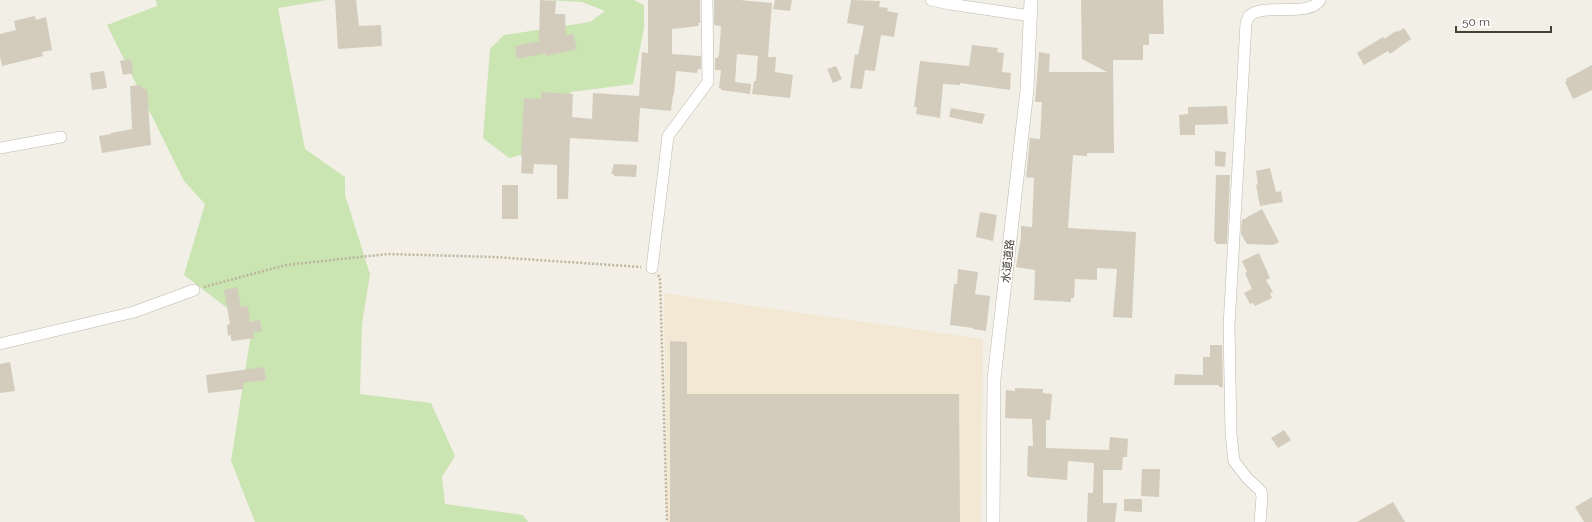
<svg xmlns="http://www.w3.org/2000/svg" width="1592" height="522" viewBox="0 0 1592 522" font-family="Raleway,'Noto Sans JP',sans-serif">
  <rect width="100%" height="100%" fill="#f2efe7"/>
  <path fill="#f3e8d3" d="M664,293L983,339L981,522H667Z"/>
  <g fill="#cae4b2">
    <path d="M156,0H327L278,8L305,149L345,177V195L370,274L362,324L360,394L431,403L455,456L442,477L445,504L523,515L528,522H255L231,461L252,327L184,275L205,204L184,181L107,25L157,6Z"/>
    <path d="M545,0H634L644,5V28L633,84L571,92L540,150L509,158L483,138L490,49L504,35L590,22L605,11L582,2Z"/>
  </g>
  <g fill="#d3ccbd">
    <path d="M335,0H356L359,26L381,25L382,46L338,49Z"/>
    <path d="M540,0L556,1L555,14H565L566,35L573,34L577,49L546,56V53L517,59L515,46L539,41Z"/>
    <path d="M648,0H700V23H698L699,26L672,29V54L701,56V69H698L697,73L676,71L674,95H673L671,111L640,108L638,142L570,138L568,199H557V165L534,164L533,174L521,173L522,157H521L524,98L541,99V92L573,94L572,117L592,119L593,93L639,96L642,52L648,53Z"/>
    <path d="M714,0H740L772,3L768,57H776L775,72L793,75L790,98L752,94L754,81H756L758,56L737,54L735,82L751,84L750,94L721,90V88H719L721,70H715V58H717L719,56L721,26L714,25Z"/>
    <path d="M775,0H792L790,11L773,9Z"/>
    <path d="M851,0L880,1L879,7L888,8L887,11L898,13L894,37L881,35L875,71L865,70L862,89L850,88L855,54L858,55L864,26L847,23Z"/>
    <path d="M1081,0H1163L1164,34H1149V45H1143V60H1113L1114,153H1087V156L1073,155L1068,228L1136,232L1132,318L1113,317L1117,269L1097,268V280L1075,279L1074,298H1071V302L1034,300L1035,270L1016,267L1021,237V226L1032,227L1034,178L1026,177L1030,138L1040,139L1042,102H1035L1039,52L1050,54L1049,72H1107L1082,59Z"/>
    <path d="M35,16L36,20L46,17L52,50L42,52L43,56L2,66L0,57V34L16,30L14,21Z"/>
    <path d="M1404,28L1411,39L1390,54L1388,51L1364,65L1357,53L1383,37L1384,39L1396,31L1397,32Z"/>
    <path d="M972,45L998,48L997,52L1004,53L1002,72L1011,73L1010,90L960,83V85L943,84L940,118L916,114L917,107H914L920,61L969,66Z"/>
    <path d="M131,59L133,73L123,75L120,61Z"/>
    <path d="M1592,65V90L1573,99L1565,82L1567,81L1566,79Z"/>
    <path d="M836,66L842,79L833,83L827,69Z"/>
    <path d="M104,71L107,88L92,90L90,73Z"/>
    <path d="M142,85V89H147L151,145L102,153L99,136L111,134V133L132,129L130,86Z"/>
    <path d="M1227,106L1228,124L1195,125V135H1180L1179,115L1188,114V107Z"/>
    <path d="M951,108L985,114L982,124L949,117Z"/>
    <path d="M1215,151L1226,152L1225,167L1215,166Z"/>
    <path d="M614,164L637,165L636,177L614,176V174H611Z"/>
    <path d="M1270,168L1276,192L1281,191L1283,202L1260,206L1256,185L1258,184L1256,171Z"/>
    <path d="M1216,175H1230L1227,244H1216V242L1214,241Z"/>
    <rect x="502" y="185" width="16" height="34"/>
    <path d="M1262,209L1279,242L1273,245L1247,244L1241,234L1242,220Z"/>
    <path d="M980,212L997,215L993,241L976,237Z"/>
    <path d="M1259,253L1270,278L1266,280L1273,292L1270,293L1272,298L1255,306L1253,303L1250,304L1244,293L1252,289L1245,273L1247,272L1242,261Z"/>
    <path d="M958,269L978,272L975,294L990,296L986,331L973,329V328L950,325L954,284H957Z"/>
    <path d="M237,287L241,307L248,306L250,322L260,320L262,331L253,332L254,338L233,341L231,340V335L228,336L227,325L230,324L224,290Z"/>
    <path d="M670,341L687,342V394H959L960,522H670Z"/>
    <path d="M1210,345H1222L1223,387H1219V385H1174L1175,374L1203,375V357H1210Z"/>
    <path d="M10,362L15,391L0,393V364Z"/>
    <path d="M264,367L266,380L243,383L244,389L208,393L206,375Z"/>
    <path d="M1015,388L1043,389V393L1052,394L1050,420H1046V448L1109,450L1110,437L1128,439L1127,457H1123L1122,470H1103V503H1117L1115,522H1087L1088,493H1093L1094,463L1068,461L1067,480L1029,477V476H1027L1028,446H1033L1032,419L1005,418L1006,390L1015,391Z"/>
    <path d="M1284,430L1291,440L1278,448L1271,438Z"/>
    <path d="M1142,469H1160L1159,497L1141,496Z"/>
    <path d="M1592,497V522H1584L1575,507Z"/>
    <path d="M1124,499H1142V512L1124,511Z"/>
    <path d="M1393,502L1405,522H1357Z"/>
  </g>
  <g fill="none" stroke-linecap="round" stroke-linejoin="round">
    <g stroke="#bdb8aa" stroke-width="12">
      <g id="minor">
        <path d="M931,0L950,4L1031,16"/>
        <path d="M0,148L61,137"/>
        <path d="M652,268L668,136L708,82L707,0"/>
        <path d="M0,344L134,312L194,290"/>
        <path d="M1260,522L1262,497L1261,491L1247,478L1234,461L1231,434L1229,326L1246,23L1249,16C1265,2 1309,18 1320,0"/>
      </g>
    </g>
    <g stroke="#bdb8aa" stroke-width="14">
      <path id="tertiary" d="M993,522L994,379L1027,90L1031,0"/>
    </g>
    <g stroke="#beb49c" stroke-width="2.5" stroke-dasharray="2 2" stroke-linecap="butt">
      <path d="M658,275L660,278L667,522"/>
      <path d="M204,287L286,265L388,254L494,257L641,267"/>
    </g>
    <use href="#minor" stroke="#fff" stroke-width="11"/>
    <use href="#tertiary" stroke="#fff" stroke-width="13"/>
  </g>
  <g text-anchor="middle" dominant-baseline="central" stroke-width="3" stroke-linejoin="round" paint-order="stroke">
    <g font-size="11" fill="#454036" stroke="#fff">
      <text transform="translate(1008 261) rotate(-84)">水道道路</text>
    </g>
  </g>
  <path d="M1456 26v6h95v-6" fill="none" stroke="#454036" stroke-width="2"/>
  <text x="1462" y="26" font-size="12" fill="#454036" stroke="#ffffff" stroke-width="3" paint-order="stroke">50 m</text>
</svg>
